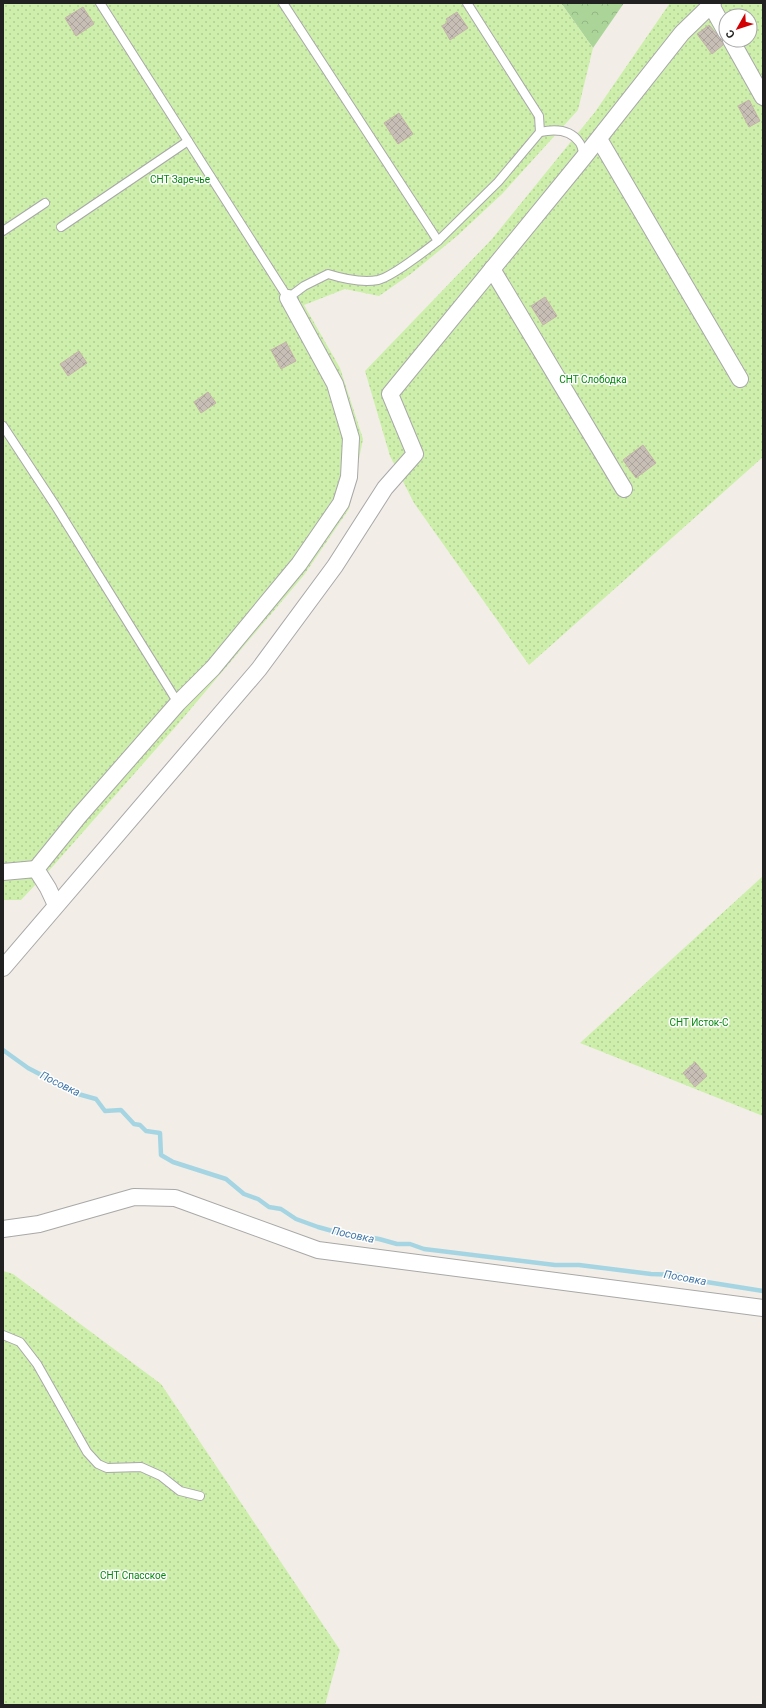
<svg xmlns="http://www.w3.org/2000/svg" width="766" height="1708" viewBox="0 0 766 1708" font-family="Roboto,sans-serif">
  <defs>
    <pattern id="forest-crowns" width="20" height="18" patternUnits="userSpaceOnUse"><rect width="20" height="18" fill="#abd499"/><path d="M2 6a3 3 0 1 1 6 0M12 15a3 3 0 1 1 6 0" fill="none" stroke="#93b684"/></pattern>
    <pattern id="garden-dots" width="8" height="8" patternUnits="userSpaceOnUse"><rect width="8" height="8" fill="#cdefab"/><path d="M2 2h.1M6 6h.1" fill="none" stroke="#b0cd93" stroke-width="1.8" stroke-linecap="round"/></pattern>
    <pattern id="building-cross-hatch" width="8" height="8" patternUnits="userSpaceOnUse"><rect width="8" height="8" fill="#c7beb6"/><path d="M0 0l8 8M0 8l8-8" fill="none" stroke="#aba39c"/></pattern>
  </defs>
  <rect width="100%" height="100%" fill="#f2eee7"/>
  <path fill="url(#forest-crowns)" d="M561,3H624L593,48Z"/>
  <g fill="url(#garden-dots)" fill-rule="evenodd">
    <path d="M3,3H561L593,48L578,110L502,194L457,236L412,273L379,296L345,289L304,305L340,368L363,439L349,509L304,575L178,724L54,865L21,900H3Z"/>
    <path d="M670,3H763V457L529,665L414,503L390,456L365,371L492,239L595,112ZM726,16H750V40H726Z"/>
    <path d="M763,876V1116L580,1043Z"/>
    <path d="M3,1271L13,1274L161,1384L340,1650L325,1705H3Z"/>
  </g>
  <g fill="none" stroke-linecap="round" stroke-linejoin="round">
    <path stroke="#a5d5e2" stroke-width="4.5" d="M3,1050L28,1068L78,1094L96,1099L105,1111L121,1110L134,1124L140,1125L146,1131L160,1133L161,1155L173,1162L226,1179L244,1194L258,1199L269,1207L281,1209L296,1219L318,1227L336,1232L379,1239L397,1244H410L424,1249L555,1265H579L651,1274L679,1275L694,1280L763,1291"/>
  </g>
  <g fill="url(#building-cross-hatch)" stroke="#c5b4a8">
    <path d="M83,7L94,24L76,36L65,18Z"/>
    <path d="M457,12L468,28L450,40L442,26L448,22L446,19Z"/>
    <path d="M709,25L722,40L723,45L712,54L697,34Z"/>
    <path d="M749,100L760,121L749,127L738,106Z"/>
    <path d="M399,113L413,134L398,144L384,123Z"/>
    <path d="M545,297L557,316L543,325L531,306Z"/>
    <path d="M286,342L296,361L281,369L271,350Z"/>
    <path d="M79,351L87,363L68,376L60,364Z"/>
    <path d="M208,392L216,403L201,413L194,402Z"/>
    <path d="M643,445L656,463L636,478L623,460Z"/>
    <path d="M695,1062L707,1076L695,1087L683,1073Z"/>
  </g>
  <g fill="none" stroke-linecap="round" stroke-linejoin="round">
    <g stroke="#a8a8a8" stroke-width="10">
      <g id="lane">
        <path d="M100,3L288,298L304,286L328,274C344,279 361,283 378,280C392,277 425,251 438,241L283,3"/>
        <path d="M540,132C554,129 570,129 579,142C582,145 583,153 584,157"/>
        <path d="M61,227L188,141"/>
        <path d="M3,231L45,203"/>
        <path d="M438,241L498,182L540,132L539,116L467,3"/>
        <path d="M3,426L55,505L178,703"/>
        <path d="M3,1335L20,1342L37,1364L87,1452L98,1464L107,1468L141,1467L161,1476L180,1491L200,1496"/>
      </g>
    </g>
    <g stroke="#a8a8a8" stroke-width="18">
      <g id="street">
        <path d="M711,5L726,32"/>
        <path d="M731,40L763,97"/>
        <path d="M599,139L740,379"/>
        <path d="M492,269L624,489"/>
        <path d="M3,872L36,869"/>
        <path d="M56,905L48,888L36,869L79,816L178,703L213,668L299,564L341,503L349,477L351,438L335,384L288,298"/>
        <path d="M3,968L259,669L335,566L385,488L415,454L390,394L584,157L682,33L713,3"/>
        <path d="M3,1229L39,1224L134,1197L175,1198L318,1250L763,1308"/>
      </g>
    </g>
    <use href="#lane" stroke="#fff" stroke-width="8"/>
    <use href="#street" stroke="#fff" stroke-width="16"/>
  </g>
  <g text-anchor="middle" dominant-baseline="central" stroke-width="3" stroke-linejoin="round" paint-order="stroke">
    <g font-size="10" fill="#048a0d" stroke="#fff">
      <text x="180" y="179">СНТ Заречье</text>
      <text x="593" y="379">СНТ Слободка</text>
      <text x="699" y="1022">СНТ Исток-С</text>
      <text x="133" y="1575">СНТ Спасское</text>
    </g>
    <g font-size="11" font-style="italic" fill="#4076a8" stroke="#fff">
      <text transform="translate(60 1084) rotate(26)">Посовка</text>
      <text transform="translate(353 1235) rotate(12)">Посовка</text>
      <text transform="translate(685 1278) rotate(10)">Посовка</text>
    </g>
  </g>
  <rect width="766" height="1708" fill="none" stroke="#212121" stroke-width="8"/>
  <g transform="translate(738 28) rotate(231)"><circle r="19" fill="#ffffff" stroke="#a6a6a6"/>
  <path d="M0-3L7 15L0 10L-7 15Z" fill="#d20003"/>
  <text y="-6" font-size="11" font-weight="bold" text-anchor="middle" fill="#212121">С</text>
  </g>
</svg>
